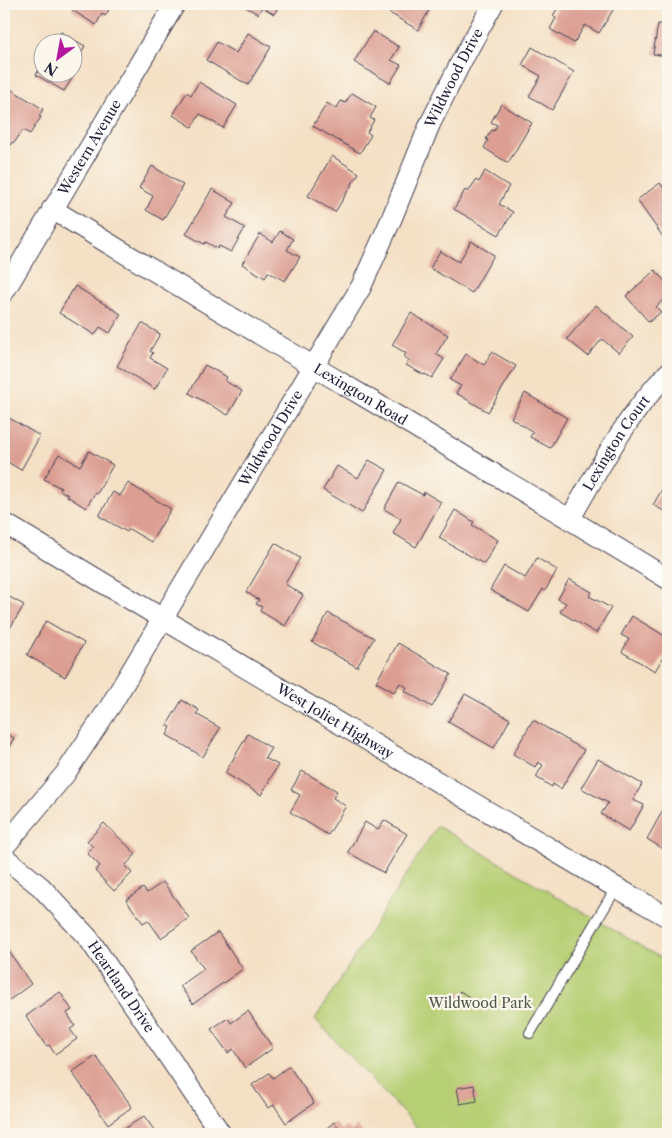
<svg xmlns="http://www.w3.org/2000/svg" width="672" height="1138" viewBox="0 0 672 1138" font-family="'Libre Caslon Text',serif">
  <rect width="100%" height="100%" fill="#fbf7ec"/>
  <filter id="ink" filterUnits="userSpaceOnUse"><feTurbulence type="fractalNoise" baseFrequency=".02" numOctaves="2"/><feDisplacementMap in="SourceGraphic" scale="10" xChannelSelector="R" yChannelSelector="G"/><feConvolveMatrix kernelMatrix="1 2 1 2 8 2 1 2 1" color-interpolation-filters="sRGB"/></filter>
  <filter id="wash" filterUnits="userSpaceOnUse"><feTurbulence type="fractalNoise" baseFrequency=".0096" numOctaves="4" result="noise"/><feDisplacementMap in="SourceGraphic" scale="20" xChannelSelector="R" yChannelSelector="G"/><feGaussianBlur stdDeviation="1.12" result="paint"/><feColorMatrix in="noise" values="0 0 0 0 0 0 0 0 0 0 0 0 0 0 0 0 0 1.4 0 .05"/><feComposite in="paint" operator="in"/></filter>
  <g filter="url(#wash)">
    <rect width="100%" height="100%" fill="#f4e0c5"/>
    <path fill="#b7cf74" stroke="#6c7858" d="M437,826L668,962V1134H423L315,1019Z"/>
    <g id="blocks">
      <g fill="#dc9e93">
        <path d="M76,4H116L115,6L112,5L105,16L102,14L96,25L72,10Z"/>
        <path d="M240,4H280L274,14L262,7L258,14Z"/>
        <path d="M393,4H429L428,5L431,7L418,30L388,12Z"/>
        <path d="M560,4H602L613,10L599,33L585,25L574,43L550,29L556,18L553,16Z"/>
        <path d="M658,24L668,25V56L653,54Z"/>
        <path d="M373,31L399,47L391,60L401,65L390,83L354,62Z"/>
        <path d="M61,32L85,46L72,67V42H55Z"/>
        <path d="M248,33L271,47L248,85L206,60L217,42L236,53Z"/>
        <path d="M532,47L574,72L552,110L529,96L541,76L522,65Z"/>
        <path d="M42,64V72H70L74,75L64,91L36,75Z"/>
        <path d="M199,82L237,105L223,128L200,114L192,127L173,115L187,92L191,95Z"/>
        <path d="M4,85L43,109L39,116L41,117L30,134L23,130L14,143L12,142L7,150L4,148Z"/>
        <path d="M352,93L376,107L370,118L374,120L367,132L371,135L360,153L313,126L327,103L336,109L341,101L345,103Z"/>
        <path d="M501,104L532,123L508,163L484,148L488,140L486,139L492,130L494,131L497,125L491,122Z"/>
        <path d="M332,156L359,173L335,212L308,196Z"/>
        <path d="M152,166L183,185L163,220L146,210L153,196L139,188Z"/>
        <path d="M485,171L509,186L499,204L513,212L499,235L454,209L465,190L468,192L476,180L479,182Z"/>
        <path d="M660,183L668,194V244L637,200Z"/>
        <path d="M212,189L235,203L226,217L245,228L231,252L219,246L218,249L206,242L204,244L186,234Z"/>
        <path d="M280,231L293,239L287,250L300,257L285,281L268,272L265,278L242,264L260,234L273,242Z"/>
        <path d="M471,241L494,255L472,293L430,268L440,251L459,262Z"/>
        <path d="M655,270L668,285L666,289L668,292V296L656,307L661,312L649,322L626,296Z"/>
        <path d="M75,286L121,314L110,333L100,327L95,335L59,313Z"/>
        <path d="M596,305L633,337L619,353L602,339L588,356L567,339Z"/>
        <path d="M411,313L448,335L436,354L444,359L432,378L425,374L424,375L406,365L409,360L404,357L406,353L392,345Z"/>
        <path d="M142,323L160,334L150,351L153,353L150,358L167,368L155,389L117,366Z"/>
        <path d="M492,352L516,366L488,412L456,393L461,386L450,380L466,354L484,365Z"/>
        <path d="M205,365L227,377L225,381L242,391L228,415L189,393Z"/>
        <path d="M525,393L567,418L550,448L530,437L533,432L511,418Z"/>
        <path d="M4,415L40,436L21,470L4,460Z"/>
        <path d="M89,451L113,465L97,494L95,493L86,508L67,496L68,495L60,490L61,488L44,479L59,454L80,466Z"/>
        <path d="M369,460L387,470L362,513L323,490L337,466L358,478Z"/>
        <path d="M668,479V513L653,505Z"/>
        <path d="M399,482L423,495L424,492L441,502L416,547L393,533L401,519L384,509Z"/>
        <path d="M128,483L171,509L151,542L129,529L127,532L99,516L113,492L120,496Z"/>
        <path d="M455,510L474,522L472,525L498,540L484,564L439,538Z"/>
        <path d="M275,543L300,558L285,584L303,595L285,626L260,611L262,607L256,604L259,600L246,592Z"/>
        <path d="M537,558L557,570L545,591L543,589L529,612L490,590L504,566L525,578Z"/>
        <path d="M569,579L592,592L589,596L611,608L596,633L560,612L566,603L558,599Z"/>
        <path d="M4,594L24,605L7,633L4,631Z"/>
        <path d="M328,613L374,638L357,667L312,642Z"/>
        <path d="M632,616L668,638V649L655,671L622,652L629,639L621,635Z"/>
        <path d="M46,621L84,643L65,677L27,655Z"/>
        <path d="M398,643L451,674L432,707L405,691L407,687L400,683L394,692L376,682Z"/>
        <path d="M465,694L510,719L494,748L448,722Z"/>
        <path d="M182,700L199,710L196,714L220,728L203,757L167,735L171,727L167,725Z"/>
        <path d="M533,720L584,750L561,789L553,784L552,787L536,777L543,765L538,762L535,767L513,754Z"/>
        <path d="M4,732L14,738L4,756Z"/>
        <path d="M248,734L271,748L265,758L278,765L261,795L225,773Z"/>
        <path d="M598,759L642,784L633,800L644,805L629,831L601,814L608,803L581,788Z"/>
        <path d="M302,771L337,791L333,798L346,806L328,835L290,812L300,795L291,790Z"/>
        <path d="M668,801V844L665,850L647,839Z"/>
        <path d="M384,820L407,834L384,873L348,852L365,822L378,830Z"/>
        <path d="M104,823L136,854L125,866L132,873L114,891L95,871L100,866L87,853L93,847L87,841Z"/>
        <path d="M163,882L189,918L161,938L148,920L143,923L126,900L143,888L147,893Z"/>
        <path d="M218,932L243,969L193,1004L180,986L204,969L191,951Z"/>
        <path d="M4,944L31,984L8,1001L4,995Z"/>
        <path d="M460,991L469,997L464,1006L455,1001Z"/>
        <path d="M60,992L72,1010L67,1013L75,1026L70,1029L77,1039L55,1054L49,1045L46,1046L26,1016Z"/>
        <path d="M248,1011L273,1048L245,1068L233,1049L228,1053L211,1029L228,1018L231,1023Z"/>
        <path d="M96,1056L132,1107L108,1124L72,1072Z"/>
        <path d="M289,1066L314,1103L286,1123L274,1105L268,1108L252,1085L269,1073L273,1078Z"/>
        <path d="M474,1085L477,1101L460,1104L457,1088Z"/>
        <path d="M144,1116L157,1134H122L120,1132Z"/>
        <path d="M334,1122L341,1130L344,1127L349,1128L351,1131L357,1126L364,1134H320Z"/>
      </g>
    </g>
  </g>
  <g filter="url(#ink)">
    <use href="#blocks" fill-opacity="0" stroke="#423e50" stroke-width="1"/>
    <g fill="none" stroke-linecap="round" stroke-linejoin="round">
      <g stroke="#423e50" stroke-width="12">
        <path id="lane" d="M530,1033L616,888"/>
      </g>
      <g stroke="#423e50" stroke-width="22">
        <g id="street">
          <path id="s1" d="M52,209C256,334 464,454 668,579"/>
          <path id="s2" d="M4,292C60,196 118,100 175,4"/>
          <path id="s3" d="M570,519C599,468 627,415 668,373"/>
          <path id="s4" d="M4,523L143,607L610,884L668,917"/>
          <path id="s5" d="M4,847L65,774L111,705L361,287L391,220L430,124L461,62L493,4"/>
          <path id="s6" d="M4,857L41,887L89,939L221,1134"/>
        </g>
      </g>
      <use href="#lane" stroke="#fff" stroke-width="10"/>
      <use href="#street" stroke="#fff" stroke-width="20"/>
    </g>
  </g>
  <g text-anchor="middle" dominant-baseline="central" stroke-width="4.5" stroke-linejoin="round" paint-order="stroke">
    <g font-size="14" fill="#22223b" stroke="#fbf7ec">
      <text stroke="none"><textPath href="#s5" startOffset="894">Wildwood Drive</textPath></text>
      <text stroke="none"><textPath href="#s2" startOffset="168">Western Avenue</textPath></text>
      <text stroke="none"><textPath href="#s1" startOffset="360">Lexington Road</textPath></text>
      <text stroke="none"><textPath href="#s5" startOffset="489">Wildwood Drive</textPath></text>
      <text stroke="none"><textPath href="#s3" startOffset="89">Lexington Court</textPath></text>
      <text stroke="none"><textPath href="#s4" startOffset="386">West Joliet Highway</textPath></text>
      <text stroke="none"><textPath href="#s6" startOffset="176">Heartland Drive</textPath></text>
    </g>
    <g font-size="14" fill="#4f564c" stroke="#fbf7ec">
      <text x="480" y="1003">Wildwood Park</text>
    </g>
  </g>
  <rect width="672" height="1138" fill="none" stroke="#fbf7ec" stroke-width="20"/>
  <g transform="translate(58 58) rotate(212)"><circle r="24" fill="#fbf7ec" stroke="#a4a2a5"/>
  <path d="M0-4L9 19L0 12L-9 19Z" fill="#b5179e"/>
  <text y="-8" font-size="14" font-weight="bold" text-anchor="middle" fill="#22223b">N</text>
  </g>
</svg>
